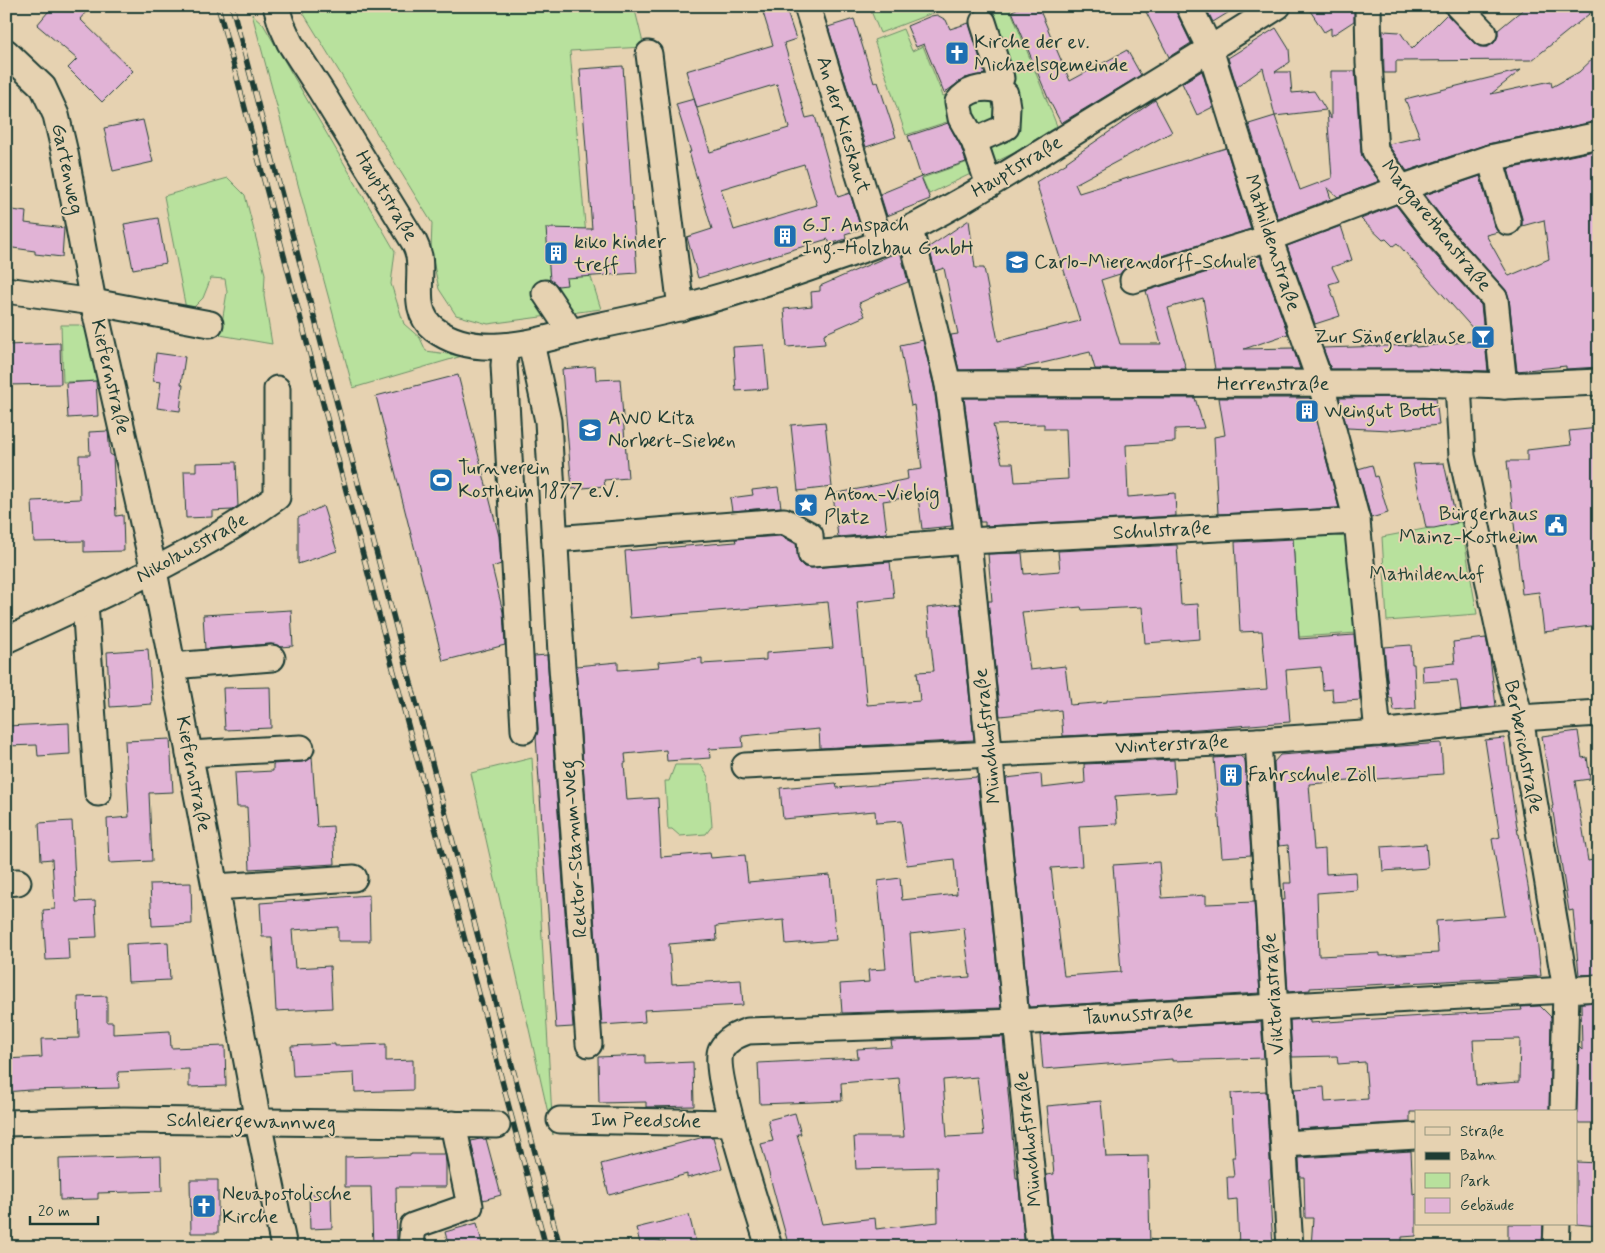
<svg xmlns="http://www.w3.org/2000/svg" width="1605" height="1253" viewBox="0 0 1605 1253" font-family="Mynerve,sans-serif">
  <rect width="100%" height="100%" fill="#e6d2b1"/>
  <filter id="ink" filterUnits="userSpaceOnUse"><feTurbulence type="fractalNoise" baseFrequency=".02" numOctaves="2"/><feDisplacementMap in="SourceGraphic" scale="10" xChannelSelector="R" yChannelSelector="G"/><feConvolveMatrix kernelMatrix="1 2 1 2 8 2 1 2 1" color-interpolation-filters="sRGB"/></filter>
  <g filter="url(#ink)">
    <g fill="#b8e19d" stroke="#6c8f68">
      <path d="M299,6H634L644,47L570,51L589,271L601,309L488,324L456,315L439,289L431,251L432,223Z"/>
      <path d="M869,6H951L880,33Z"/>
      <path d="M972,6H1009L1057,126L1014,153L929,194L922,178L968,162L953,120L906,135L874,40L903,29L912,51L923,46L943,96L996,74Z"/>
      <path d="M252,14L263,24L395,251L391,284L404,324L420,338L426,351L462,356L353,388Z"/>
      <path d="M228,178L245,195L265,274L264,296L272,344L220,335L227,292L225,279L211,278L203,298L187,314L164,196Z"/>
      <path d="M61,325H79L90,331L102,381L63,382Z"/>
      <path d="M1461,522L1477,614L1387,621L1382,537Z"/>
      <path d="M1335,536L1347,537L1356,633L1299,637L1293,538Z"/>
      <path d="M532,758L553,1135L471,773Z"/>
      <path d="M675,765H701L708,777L712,826L706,834L680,836L672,829H668L665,781H669Z"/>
    </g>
    <g fill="#e1b3d6" stroke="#1f3d34" fill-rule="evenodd">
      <path d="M53,6H91L80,19L133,71L102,102L68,68L77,59L37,25Z"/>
      <path d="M761,6H785L796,39L784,43L806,118L815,116L838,197L850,193L861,229L845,234L846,239L830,244L828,239L698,278L687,237L712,229L689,152H691L676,104L694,99L710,152L789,128L777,84L697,108L686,71L773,45ZM804,164L817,205L734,230L721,189Z"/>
      <path d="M1023,6H1038L1070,81L1127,50L1141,75L1061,123L1048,98L1012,11Z"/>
      <path d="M1143,6H1175L1176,12L1191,43L1169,57Z"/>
      <path d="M1205,6H1239L1213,22Z"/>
      <path d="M1307,6H1354V21L1331,36V28L1324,32Z"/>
      <path d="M1527,6H1599L1532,60L1396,61V73H1384L1383,31L1400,32L1412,49L1447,14L1474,43L1480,47H1487L1494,43L1498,36V30Z"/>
      <path d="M937,15L946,20L950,29L969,23L985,74L965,78L944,93L924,44L916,47L907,26L931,16Z"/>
      <path d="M854,19L874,83L878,82L896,137L866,147L828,27Z"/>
      <path d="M1276,28L1289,49L1290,62L1275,72H1290L1292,93L1314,91L1326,110L1275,116L1263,68L1237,87L1228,58Z"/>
      <path d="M1599,53V121L1487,144L1407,171L1389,146V144L1420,137L1405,99L1521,70L1491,94L1551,81L1552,87L1579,72Z"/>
      <path d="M623,66L637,273L566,278L567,285L558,286L550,280L546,228L592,229L580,69Z"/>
      <path d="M1202,71L1213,107L1197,115L1182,83Z"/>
      <path d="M1331,71H1355L1361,152L1363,159L1379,181L1338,197L1327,187L1331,199L1278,219L1249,124L1275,116L1300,190L1332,178L1327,111L1331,119Z"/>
      <path d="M1155,100L1172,132L1075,184L1079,193L1226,148L1251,229L1129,266L1123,270L1120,274L1101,280L1120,344H1161L1146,291L1260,256L1288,334L1244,349L1293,348L1300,369H1215L1203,298L1168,308L1186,369H1095L1090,352L1017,369L959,370L951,335L958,334L944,268L935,271L929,247L969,220L975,268H984L998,341L1080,321L1036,182L1067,163L1066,162Z"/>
      <path d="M143,120L153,162L113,171L104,128Z"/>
      <path d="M948,123L961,147L966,162L921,177L908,136Z"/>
      <path d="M1599,150V367L1566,369V366L1517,371L1509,298L1506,290L1450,228L1425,195L1480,176L1494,226L1498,232L1486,235L1509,276L1549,259L1544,220L1522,226V218L1508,169Z"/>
      <path d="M921,177L930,199L887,216L880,194Z"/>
      <path d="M1396,205L1428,247L1481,305L1488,371L1417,369H1331L1323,348L1415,345L1416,347L1483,340L1397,243L1393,246L1386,239L1383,240L1361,219Z"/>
      <path d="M6,209L26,212L25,223L64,228L62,257L35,254V251L6,247Z"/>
      <path d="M158,218L166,263L133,269L124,224Z"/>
      <path d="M1341,226L1352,260L1332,267L1339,281L1329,284L1340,316L1315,324L1287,246Z"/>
      <path d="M900,251L908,282L875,295V296L859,303L865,316L824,334L825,344L787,347L784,309L812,306L811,292L820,291V286Z"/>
      <path d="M923,340L934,387L952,526L922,529L918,496L883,501L887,533L838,537L833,494L908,479L907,471L922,469L914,405L911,406L900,345Z"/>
      <path d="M60,343L61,384L6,385V345Z"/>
      <path d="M764,345L768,389L736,391L733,347Z"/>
      <path d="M156,353L185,357L181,384L183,385L180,411L157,408L161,382L153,381Z"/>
      <path d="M595,366L596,380L620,379L628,478L604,480L605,486L572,489L562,369Z"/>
      <path d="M458,375L499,536L501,564L492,567L503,612L505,645L443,661L376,396Z"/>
      <path d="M96,381L98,416L68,418L66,383Z"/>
      <path d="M1417,397L1436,398L1439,425L1390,430L1347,428L1339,398Z"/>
      <path d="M964,398H1195L1204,428L1175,429V442L1126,445L1128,497L1175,493L1176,516L985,526V522H980ZM1044,424V429H1066L1068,479L1015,482L1013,463H1002L993,425Z"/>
      <path d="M1219,398H1310L1339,508L1218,514L1214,437L1225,435Z"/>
      <path d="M825,422L832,487L798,491L791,425Z"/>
      <path d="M1599,428V625L1544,632L1539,592L1522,594L1507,461H1527V450L1571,445L1569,431Z"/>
      <path d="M108,431L110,454L113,456L116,516L123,515L124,551L84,552V541L34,542L32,501L80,499L79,455H90L89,432Z"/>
      <path d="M236,462L238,506L232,510L212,511V517L186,518L184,471H196V463Z"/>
      <path d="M1444,463L1457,523L1434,528H1426L1413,464Z"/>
      <path d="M1372,465L1375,477L1377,476L1388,513L1371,518L1358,469Z"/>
      <path d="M778,487L781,507L732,511L730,498L753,495L752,490Z"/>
      <path d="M323,506L337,551L298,564V518Z"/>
      <path d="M781,536L796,544L799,562L804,567L812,568L890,562L894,598L857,602L867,705L920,701L917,672L934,671L927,608L960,604L974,740L820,748L819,729L742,736L743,747L709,749L710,758L667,761L666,750L625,754L626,763H624L627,800L658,798L661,857L710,853L711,858L745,855L748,882L830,875L836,940L786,944L784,920L716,926L717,940L669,944L672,984L741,980L743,1005L644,1010L645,1022L602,1025L576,666L618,662V670L659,667L658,662L702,658V664L766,660V653L833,648L828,602L630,618L625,551L736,542L735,539Z"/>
      <path d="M1293,539L1299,639L1354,635L1360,700L1333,702L1332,689L1323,690L1321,667L1286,670L1290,722L1172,731L1063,736L1061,710L1000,716L988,601H992L988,554L1022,553L1024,574L1060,571L1058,551L1177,545L1181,605L1198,604L1200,639L1145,643L1142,607L1082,610L1081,607L1022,612L1030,670L1065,666L1070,705L1107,702V700L1267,689L1262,631L1240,632L1235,542Z"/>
      <path d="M291,610L293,646L280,647L271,644L205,649L203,615Z"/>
      <path d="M1486,638L1490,658L1496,706L1461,710L1457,680L1423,682L1422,666L1455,663L1453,642Z"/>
      <path d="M1411,645L1412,664H1414L1416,709L1394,711L1392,698H1389L1384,647Z"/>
      <path d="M148,649L152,704L110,707L107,652Z"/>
      <path d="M547,655L573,1027L556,1028L536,737L538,729L534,656Z"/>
      <path d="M270,687L271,728L225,730L223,688Z"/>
      <path d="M69,723L70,754L38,756L37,745L6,746V726Z"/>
      <path d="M1578,731L1582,758L1587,757L1590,779L1575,781L1588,861L1593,860L1599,891V974L1579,975L1573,910L1569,911L1552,806H1553L1542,736Z"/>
      <path d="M1504,738L1518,834H1519L1537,938L1541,976L1310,988V990L1288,992L1282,900H1285L1284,883H1291L1288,845L1279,846L1274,762L1280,755L1441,743L1443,774L1309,784L1314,850L1325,849L1326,874L1356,872L1357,890L1317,893L1319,956L1380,953V956L1438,953L1436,921L1505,916L1492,839L1500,837L1485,740Z"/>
      <path d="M170,739L173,792L149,793L152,861L109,863L107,819L129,817L125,741Z"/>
      <path d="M1240,756L1245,760L1251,855L1222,857L1214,758Z"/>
      <path d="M312,757L317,827L333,826L335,864L250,869L247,807H237L235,773L273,771V764L302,762L308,760Z"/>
      <path d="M1174,760L1176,792L1115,796L1117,824L1079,826L1082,866L1051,868L1064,976L1121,972L1113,865L1159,862L1162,898L1206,895V904L1254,902L1260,993L1029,1007L1006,778L1041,774L1042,788L1085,783L1084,764Z"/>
      <path d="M977,777L1001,1008L842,1013L840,984L869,982L868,970L886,969L878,881L900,878L902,900L957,894L954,859L907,865L901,821L876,823L875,811L783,819L780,788L836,783L837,788ZM964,928L970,977L914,981L910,934Z"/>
      <path d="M72,821L76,902L95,901L97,937L68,938L69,959L46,960L43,910L55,909L52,859L41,860L39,823Z"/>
      <path d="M1426,844L1428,868L1383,871L1381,847Z"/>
      <path d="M191,883L192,924L152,926L150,884Z"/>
      <path d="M369,895L370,941H338V927L292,930L295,968L330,966L332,1008L276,1011L272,937H262L260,903Z"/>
      <path d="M168,942L170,980L128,982L126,944Z"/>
      <path d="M107,996V1022H113V1034L170,1031L171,1048L225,1046L226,1086L189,1087V1069L118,1072L119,1088L29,1090L6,1092V1059L42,1057L41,1039L79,1038L78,997Z"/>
      <path d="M1599,1002V1095L1597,1096V1123H1576L1579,1047L1582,1050L1581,1003Z"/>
      <path d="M1540,1006L1551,1017L1549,1112H1410V1122L1297,1129L1294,1089L1324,1087L1325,1102L1368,1099L1365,1062L1338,1064L1337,1056L1292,1057L1290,1020L1310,1019V1023L1522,1010L1521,1007ZM1520,1039L1519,1082L1476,1085L1473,1040Z"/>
      <path d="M1261,1022L1264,1058L1172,1061V1059L1043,1069L1040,1035Z"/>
      <path d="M1003,1037L1016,1178H1018L1025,1247H789L761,1144L773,1141L768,1120L795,1113L801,1134H797L822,1224L875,1218L876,1229L938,1222L937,1167L856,1169L854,1137H904L899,1078L841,1083L842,1101L760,1104L758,1063L858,1058L857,1049L892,1047L891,1041ZM977,1077L984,1135L947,1137L943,1080Z"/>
      <path d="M335,1044V1046L386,1044V1061L413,1060V1090L355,1092L354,1073L293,1076L291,1046Z"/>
      <path d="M645,1055V1064L693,1062L694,1106L646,1107V1102L599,1103L598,1057Z"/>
      <path d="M1266,1091L1271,1178L1269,1179L1273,1247H1239L1237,1199L1228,1200L1227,1177H1234L1232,1157H1235L1231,1093Z"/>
      <path d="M1101,1101L1106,1157L1148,1156L1150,1247H1053L1046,1175L1054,1174L1047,1106Z"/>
      <path d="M704,1137H713L722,1169L687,1178V1174L609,1195L601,1164Z"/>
      <path d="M480,1139H486L501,1195L483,1200L471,1141Z"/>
      <path d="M1411,1151L1413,1194L1416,1193V1236L1402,1237V1243L1365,1245V1247H1311L1313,1218H1305L1304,1177H1300L1299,1158Z"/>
      <path d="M411,1154H445L446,1163V1187H396L397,1247H373L371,1187H345V1157L411,1155Z"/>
      <path d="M161,1156L162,1191L98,1193V1199L60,1200L59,1159Z"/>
      <path d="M1576,1162L1599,1163V1226L1576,1224Z"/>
      <path d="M190,1180H218V1233H191Z"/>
      <path d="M309,1194H331L332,1228L310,1229Z"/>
      <path d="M689,1215L697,1247H667L665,1241L641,1247L636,1228Z"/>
      <path d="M477,1223L483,1247H449L445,1232Z"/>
      <path d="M1508,1224H1543L1542,1247L1508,1246Z"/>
    </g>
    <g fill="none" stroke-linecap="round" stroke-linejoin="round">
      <g stroke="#1f3d34" stroke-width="29">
        <g id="minor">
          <path d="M276,6L281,23L290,43L321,91L414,242C416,246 418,251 419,256C423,280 411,311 434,329C480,364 548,337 597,326C626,320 654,314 682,307C732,295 781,278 829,261C847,255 865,249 882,242C944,214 1002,177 1060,141C1133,96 1206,52 1278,6"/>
          <path d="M807,6L880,243"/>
          <path d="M1189,6L1210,49L1269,238L1321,384L1357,521L1378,733"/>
          <path d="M1368,6L1369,63L1375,151L1401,188L1439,237L1495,299L1504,386"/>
          <path d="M1458,6L1484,33"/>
          <path d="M983,22L1001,78L996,89C980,87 968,89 958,102L961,118L974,141L989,185"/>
          <path d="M6,52L43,87L56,115L65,153L93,302L154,571L215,887L258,1122L284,1247"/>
          <path d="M649,54L681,308"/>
          <path d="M974,141L1006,127L1007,107L1005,94L996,89"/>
          <path d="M1490,158L1508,222"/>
          <path d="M910,229L948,384L968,541L1039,1247"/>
          <path d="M1133,280L1269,238L1401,188L1490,158L1599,135"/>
          <path d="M6,290L93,302L210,324"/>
          <path d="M545,293L571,332"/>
          <path d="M531,343L548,421L561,653L589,1044"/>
          <path d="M506,346L504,365L524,730"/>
          <path d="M948,384L1417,383L1504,386L1599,382"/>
          <path d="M1458,384L1462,456L1504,654L1520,718L1566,990L1563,1112"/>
          <path d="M555,539L784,521L810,535L811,554L968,541L1357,521"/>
          <path d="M85,603L98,793"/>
          <path d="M6,640C98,597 194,557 277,497V389"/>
          <path d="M172,666L272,658"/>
          <path d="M1258,741L1290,1247"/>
          <path d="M189,754L301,748"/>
          <path d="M745,766L1258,741L1378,733L1520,718L1599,713"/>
          <path d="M6,883L18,882"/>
          <path d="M215,887L354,878"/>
          <path d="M560,1120L732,1123"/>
          <path d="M6,1123L124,1120L497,1125"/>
          <path d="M1284,1144L1416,1136"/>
          <path d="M411,1246L413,1226L470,1206L453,1124"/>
          <path d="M769,1247C760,1216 711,1072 721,1050C727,1039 737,1035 748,1031L1017,1022L1599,988"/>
          <path d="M1556,1247L1557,1224"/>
        </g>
      </g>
      <use href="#minor" stroke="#e6d2b1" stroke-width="25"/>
      <g stroke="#1f3d34" stroke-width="5.5">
        <g id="rail">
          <path d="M218,6L546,1247"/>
          <path d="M232,6L560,1247"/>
        </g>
      </g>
      <use href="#rail" stroke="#e6d2b1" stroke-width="4" stroke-dasharray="11" stroke-linecap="butt"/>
    </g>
  </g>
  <defs>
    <g id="church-square" transform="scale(1.25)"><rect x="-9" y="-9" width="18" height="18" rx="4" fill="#1f6fb2" stroke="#e6d2b1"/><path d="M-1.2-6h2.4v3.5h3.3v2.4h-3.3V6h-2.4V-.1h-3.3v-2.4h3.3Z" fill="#fff"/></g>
    <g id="building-square" transform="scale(1.25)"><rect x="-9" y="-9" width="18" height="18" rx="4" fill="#1f6fb2" stroke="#e6d2b1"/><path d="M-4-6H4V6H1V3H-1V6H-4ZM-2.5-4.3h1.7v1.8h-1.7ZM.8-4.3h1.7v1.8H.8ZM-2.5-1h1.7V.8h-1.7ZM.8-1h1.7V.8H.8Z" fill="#fff"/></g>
    <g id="school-square" transform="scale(1.25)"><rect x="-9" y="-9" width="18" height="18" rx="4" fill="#1f6fb2" stroke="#e6d2b1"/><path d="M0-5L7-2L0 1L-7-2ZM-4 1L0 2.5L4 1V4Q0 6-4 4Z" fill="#fff"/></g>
    <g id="bar-square" transform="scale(1.25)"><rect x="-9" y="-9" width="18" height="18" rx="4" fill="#1f6fb2" stroke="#e6d2b1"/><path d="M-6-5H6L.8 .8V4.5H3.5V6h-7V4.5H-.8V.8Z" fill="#fff"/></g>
    <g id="stadium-square" transform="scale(1.25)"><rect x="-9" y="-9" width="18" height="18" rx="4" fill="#1f6fb2" stroke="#e6d2b1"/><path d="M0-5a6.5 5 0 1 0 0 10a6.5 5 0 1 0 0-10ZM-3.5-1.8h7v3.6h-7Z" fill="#fff"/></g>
    <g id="sight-square" transform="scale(1.25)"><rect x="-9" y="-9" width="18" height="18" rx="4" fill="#1f6fb2" stroke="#e6d2b1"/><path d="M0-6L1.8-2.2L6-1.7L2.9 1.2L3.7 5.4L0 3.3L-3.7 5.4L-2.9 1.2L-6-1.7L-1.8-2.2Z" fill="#fff"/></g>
    <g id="civic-square" transform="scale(1.25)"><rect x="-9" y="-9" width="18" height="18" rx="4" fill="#1f6fb2" stroke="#e6d2b1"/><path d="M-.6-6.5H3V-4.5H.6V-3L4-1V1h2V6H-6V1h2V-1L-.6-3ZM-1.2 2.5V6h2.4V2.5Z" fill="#fff"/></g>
  </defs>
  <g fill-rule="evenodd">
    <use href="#church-square" x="957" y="53"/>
    <use href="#building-square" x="785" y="236"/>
    <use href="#building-square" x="556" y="253"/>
    <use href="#school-square" x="1017" y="262"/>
    <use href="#bar-square" x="1483" y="337"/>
    <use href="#building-square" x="1307" y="411"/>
    <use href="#school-square" x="590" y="430"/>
    <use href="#stadium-square" x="441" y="480"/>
    <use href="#sight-square" x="806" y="505"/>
    <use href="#civic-square" x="1556" y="525"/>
    <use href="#building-square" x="1231" y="775"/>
    <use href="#church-square" x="204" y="1206"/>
  </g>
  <g text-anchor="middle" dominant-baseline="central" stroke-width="4" stroke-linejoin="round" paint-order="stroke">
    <g font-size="20" fill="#1f3d34" stroke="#e6d2b1" text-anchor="start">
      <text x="974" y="42">Kirche der ev.<tspan x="974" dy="23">Michaelsgemeinde</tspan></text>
      <text x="802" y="225">G.J. Anspach<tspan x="802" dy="23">Ing.-Holzbau GmbH</tspan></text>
      <text x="574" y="242">kiko kinder<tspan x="574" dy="23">treff</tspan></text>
      <text x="1034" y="262">Carlo-Mierendorff-Schule</text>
      <text x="1466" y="337" text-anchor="end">Zur Sängerklause</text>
      <text x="1324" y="411">Weingut Bott</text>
      <text x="608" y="418">AWO Kita<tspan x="608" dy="23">Norbert-Sieben</tspan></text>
      <text x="458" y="468">Turnverein<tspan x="458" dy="23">Kostheim 1877 e.V.</tspan></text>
      <text x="824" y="494">Anton-Viebig<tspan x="824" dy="23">Platz</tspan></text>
      <text x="1538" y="514" text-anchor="end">Bürgerhaus<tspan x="1538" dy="23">Mainz-Kostheim</tspan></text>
      <text x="1248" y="775">Fahrschule Zöll</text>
      <text x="222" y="1194">Neuapostolische<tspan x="222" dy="23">Kirche</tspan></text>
    </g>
    <g font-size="20" fill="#1f3d34" stroke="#e6d2b1">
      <text transform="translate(843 125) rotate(73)">An der Kieskaut</text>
      <text transform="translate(1017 167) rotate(-31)">Hauptstraße</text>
      <text transform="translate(67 169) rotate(78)">Gartenweg</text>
      <text transform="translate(386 196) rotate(59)">Hauptstraße</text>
      <text transform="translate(1436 226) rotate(51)">Margarethenstraße</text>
      <text transform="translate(1272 243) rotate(72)">Mathildenstraße</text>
      <text transform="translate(110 377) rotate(77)">Kiefernstraße</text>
      <text x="1273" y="384">Herrenstraße</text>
      <text transform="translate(1162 531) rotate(-3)">Schulstraße</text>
      <text transform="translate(192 548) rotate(-29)">Nikolausstraße</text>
      <text transform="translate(988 736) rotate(-96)">Münchhofstraße</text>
      <text transform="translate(1172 745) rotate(-3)">Winterstraße</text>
      <text transform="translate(1523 747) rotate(79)">Berberichstraße</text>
      <text transform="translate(193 774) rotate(79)">Kiefernstraße</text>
      <text transform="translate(575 849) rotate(-94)">Rektor-Stamm-Weg</text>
      <text transform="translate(1274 994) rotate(-94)">Viktoriastraße</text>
      <text transform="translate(1138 1015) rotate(-3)">Taunusstraße</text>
      <text transform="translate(646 1121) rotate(1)">Im Peedsche</text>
      <text transform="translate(251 1122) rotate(1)">Schleiergewannweg</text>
      <text transform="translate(1029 1139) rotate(-96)">Münchhofstraße</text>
    </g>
    <g font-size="20" fill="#274539" stroke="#e6d2b1">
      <text x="1427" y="574">Mathildenhof</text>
    </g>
  </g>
  <rect width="1605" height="1253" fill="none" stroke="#e6d2b1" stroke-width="25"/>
  <rect x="12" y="12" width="1580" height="1228" fill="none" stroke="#1f3d34" stroke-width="2" filter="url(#ink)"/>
  <rect x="1415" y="1110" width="162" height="115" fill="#e6d2b1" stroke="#96967f"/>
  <rect x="1425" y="1127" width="25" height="8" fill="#e6d2b1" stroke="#96967f"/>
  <text x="1460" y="1136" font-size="15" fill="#1f3d34">Straße</text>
  <rect x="1425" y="1152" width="25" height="8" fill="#1f3d34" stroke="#96967f"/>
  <text x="1460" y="1160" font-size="15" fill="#1f3d34">Bahn</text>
  <rect x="1425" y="1173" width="25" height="15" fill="#b8e19d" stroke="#96967f"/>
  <text x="1460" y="1186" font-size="15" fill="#1f3d34">Park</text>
  <rect x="1425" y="1198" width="25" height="15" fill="#e1b3d6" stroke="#96967f"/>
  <text x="1460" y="1210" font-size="15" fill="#1f3d34">Gebäude</text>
  <path d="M30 1216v8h68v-8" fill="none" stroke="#1f3d34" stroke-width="2.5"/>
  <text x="38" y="1216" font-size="15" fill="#1f3d34" stroke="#e6d2b1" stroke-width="4" paint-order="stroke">20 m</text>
</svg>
